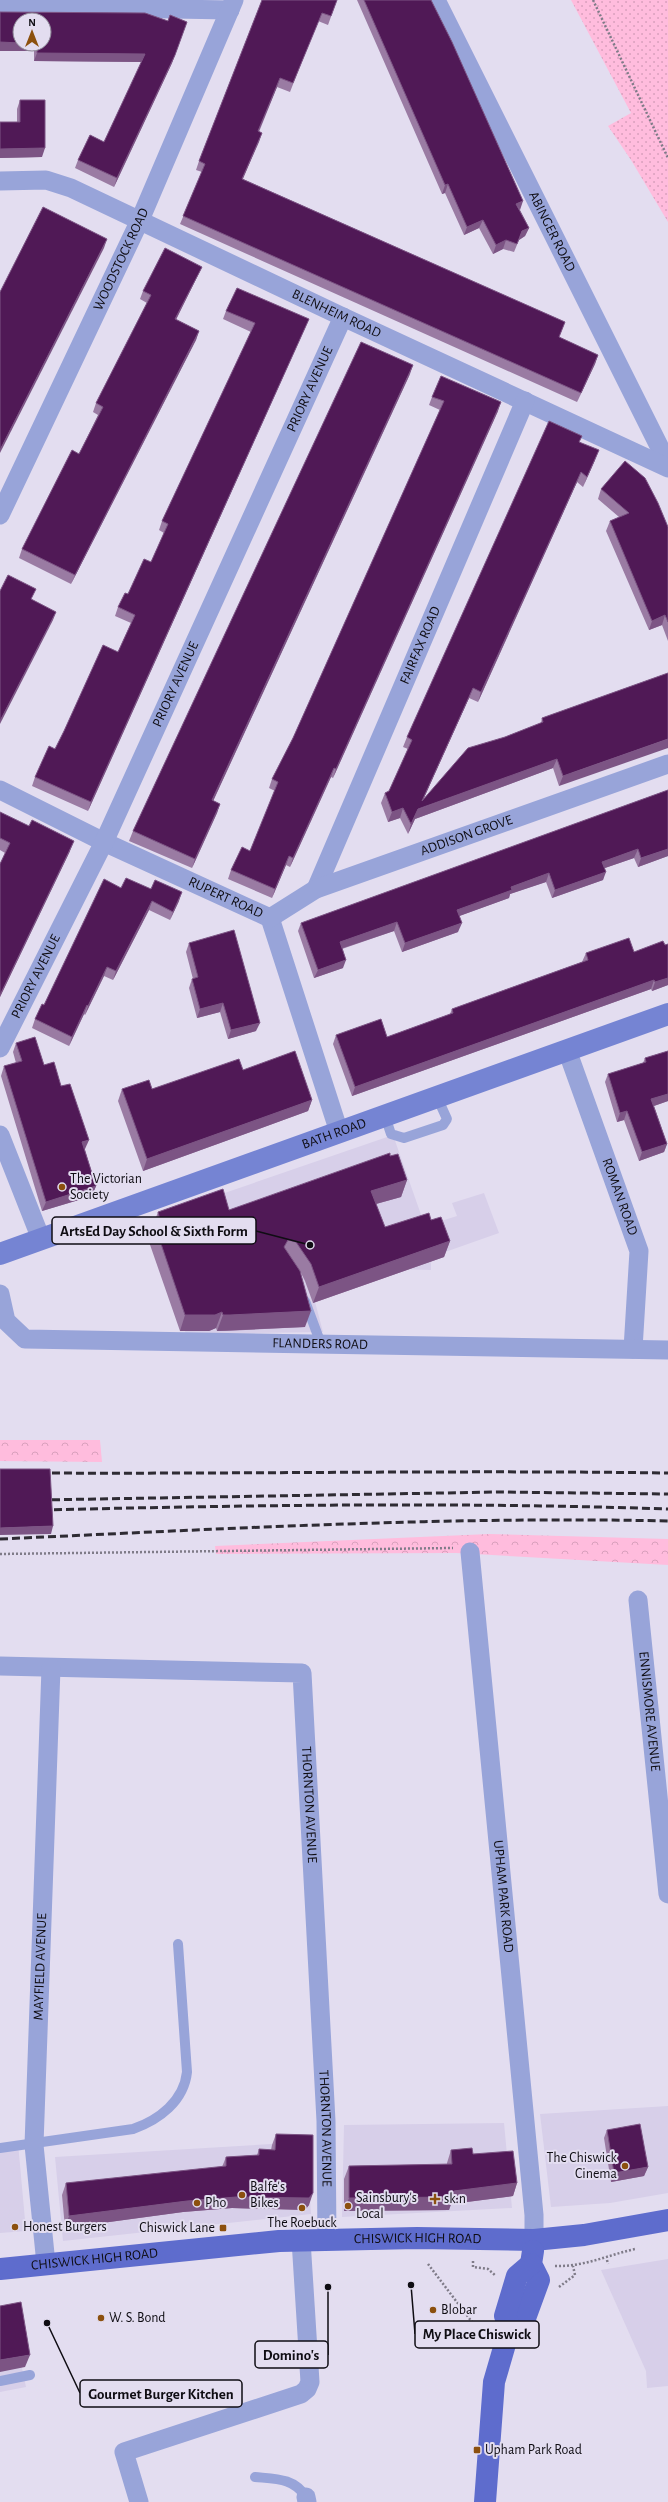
<svg xmlns="http://www.w3.org/2000/svg" width="668" height="2502" viewBox="0 0 668 2502" font-family="'Alegreya Sans',sans-serif">
  <defs>
    <pattern id="forest-crowns" width="20" height="18" patternUnits="userSpaceOnUse"><rect width="20" height="18" fill="#ffbcdd"/><path d="M2 6a3 3 0 1 1 6 0M12 15a3 3 0 1 1 6 0" fill="none" stroke="#d9a0bd"/></pattern>
    <pattern id="garden-dots" width="8" height="8" patternUnits="userSpaceOnUse"><rect width="8" height="8" fill="#ffbcdd"/><path d="M2 2h.1M6 6h.1" fill="none" stroke="#d9a0bd" stroke-width="1.8" stroke-linecap="round"/></pattern>
  </defs>
  <rect width="100%" height="100%" fill="#e3ddf0"/>
  <g fill="#d7cfe9">
    <path d="M393,1135L425,1226L457,1216L452,1203L484,1193L499,1233L431,1257V1270L396,1269L314,1298L323,1332L186,1334L146,1220Z"/>
    <path d="M668,2106V2193L610,2203L551,2207L540,2114Z"/>
    <path d="M504,2123L512,2208L342,2217L344,2125Z"/>
    <path d="M306,2142L311,2214L63,2241L55,2157Z"/>
    <path d="M18,2143L26,2231L0,2233V2144Z"/>
    <path d="M668,2259V2386L647,2388L646,2371L601,2270Z"/>
    <path d="M9,2307L26,2387L0,2392V2308Z"/>
  </g>
  <g fill="url(#forest-crowns)">
    <path d="M0,1440H100L102,1462L0,1461Z"/>
    <path d="M489,1534L668,1539V1565L456,1553L216,1554L215,1546Z"/>
  </g>
  <path fill="url(#garden-dots)" d="M571,0H668V222L631,160L608,126L631,113Z"/>
  <g fill="none" stroke-linecap="round" stroke-linejoin="round">
    <g stroke="#7f7b88" stroke-width="2.5" stroke-dasharray="2 2" stroke-linecap="butt">
      <path d="M593,0L668,158"/>
      <path d="M0,1554L453,1548"/>
      <path d="M607,2260L608,2264"/>
      <path d="M473,2261V2267L488,2269L496,2276"/>
      <path d="M428,2264L472,2322V2335"/>
      <path d="M555,2266C584,2267 608,2255 635,2249"/>
      <path d="M559,2287L575,2275L573,2266"/>
    </g>
    <g stroke="#98a4d9" stroke-width="10">
      <path d="M385,1116L391,1134L404,1138L443,1125L447,1119L437,1097"/>
      <path d="M305,1301L321,1344"/>
      <path d="M0,2148L133,2129C159,2120 184,2101 187,2072L178,1944"/>
      <path d="M0,2381L30,2375"/>
      <path d="M255,2477C276,2479 294,2478 306,2497"/>
    </g>
    <g stroke="#98a4d9" stroke-width="19">
      <path id="s1" d="M436,0L668,464"/>
      <path d="M0,6L230,10"/>
      <path id="s2" d="M0,181L46,180L71,188L343,317L668,468"/>
      <path id="s3" d="M0,515L140,220L234,0"/>
      <path id="s4" d="M0,790L104,842L270,918L339,1132"/>
      <path id="s5" d="M316,889L525,401"/>
      <path id="s6" d="M270,918L316,889L668,764"/>
      <path id="s7" d="M0,1048L104,842L343,317"/>
      <path id="s8" d="M567,1050L639,1251L633,1349"/>
      <path d="M0,1135L41,1239"/>
      <path id="s9" d="M0,1294L6,1321L25,1339L668,1350"/>
      <path id="s10" d="M470,1552L534,2215V2240"/>
      <path id="s11" d="M638,1600L668,1894"/>
      <path id="s12" d="M0,1666L302,1673L326,2121L327,2239"/>
      <path id="s13" d="M46,2264L34,2145L51,1668"/>
      <path d="M306,2497L307,2502"/>
      <path d="M139,2502L124,2452L301,2394L307,2389L310,2382L301,2240"/>
    </g>
    <path stroke="#7584d3" stroke-width="22" id="s14" d="M0,1254L668,1014"/>
    <g stroke="#5e6ccd" stroke-width="22">
      <path id="s15" d="M0,2269L279,2241L417,2238L534,2240L584,2235L668,2220"/>
      <path d="M510,2327L524,2321L539,2280L531,2264L533,2251"/>
      <path d="M485,2502L494,2382L510,2327L505,2316L517,2276L531,2264"/>
    </g>
    <g stroke="#2e2b33" stroke-width="3" stroke-dasharray="8 4" stroke-linecap="butt">
      <path d="M40,1473C249,1474 459,1470 668,1473"/>
      <path d="M40,1500L499,1492L668,1494"/>
      <path d="M42,1510C251,1505 460,1502 668,1509"/>
      <path d="M0,1539C223,1529 445,1516 668,1521"/>
    </g>
  </g>
  <g fill="#9a7ba3" fill-rule="evenodd">
    <path d="M262,0H337L328,25L318,21L290,92L277,87L259,132L262,133L243,179L565,322L559,337L598,355L595,364L577,402L180,224L202,172L196,170L199,161Z"/>
    <path d="M357,0H431L520,210L529,228L525,236L519,240L514,252L503,249L493,254L479,228L464,235L445,193L442,194Z"/>
    <path d="M0,12L145,13L168,21L170,15L187,22L172,63L114,187L75,168L78,160L90,135L104,142L142,62L34,61V51H0ZM20,20H44V44H20Z"/>
    <path d="M20,100L42,157L0,158V122H17V109Z"/>
    <path d="M202,267L176,319L199,331L196,340L71,584L19,558L22,549L79,454L98,415L93,412L96,403L147,303L140,299L143,291Z"/>
    <path d="M226,311L309,319L305,328L88,811L32,786L35,777L55,749L118,652L131,623L115,616L118,607L151,562L164,533L159,530L162,521L251,332L223,319Z"/>
    <path d="M410,374L213,801L220,804L217,813L192,868L129,841L133,831Z"/>
    <path d="M432,397L498,411L333,778L331,777L290,867L286,865L272,898L228,879L231,870L250,851L275,791L269,788L272,779L293,738L440,410L429,405Z"/>
    <path d="M580,442L595,460L583,487L577,482L478,702L469,698L423,799L505,737L541,723L542,718L668,673L559,786L553,768L415,819L408,834L400,818L388,822L381,803L385,793L389,791L408,749L403,747L407,737Z"/>
    <path d="M601,489L668,527V641L662,625L649,630L606,531L610,521L619,517L598,499Z"/>
    <path d="M668,790V856L638,867L634,858L605,868L603,880L552,898L546,882L510,894L509,898L459,916L458,932L402,952L394,931L342,949L343,968L314,978L298,931L301,923Z"/>
    <path d="M0,812L70,851L0,997V864L5,853L0,850Z"/>
    <path d="M121,888L151,889L179,901L170,920L149,910L113,980L104,976L85,1015L84,1014L69,1046L32,1028L35,1019Z"/>
    <path d="M189,943L256,1031L228,1039L220,1012L197,1018L189,988L192,979H193L186,952Z"/>
    <path d="M668,944V985L652,991L651,989L352,1096L333,1044L336,1035L387,1037L450,1014L452,1009L582,962L586,953L634,952Z"/>
    <path d="M16,1043L44,1065L61,1086L85,1149V1150L96,1186L92,1196L42,1211L1,1076L4,1066L16,1063L13,1052Z"/>
    <path d="M668,1051V1101L654,1106L667,1144L664,1152L639,1161L624,1120L617,1122L605,1082L608,1074L643,1063L645,1058Z"/>
    <path d="M243,1070L312,1100L308,1111L143,1171L118,1101L122,1089H152Z"/>
    <path d="M390,1156L407,1180L401,1197L376,1204L385,1227L431,1220L450,1241L444,1257L313,1303L305,1281L301,1273L305,1327L225,1331H217L216,1328L209,1331H180L148,1239L158,1212L229,1210Z"/>
    <path d="M607,2130L648,2167L644,2176L611,2182L604,2138Z"/>
    <path d="M276,2134L309,2205L305,2210L232,2208L183,2212L65,2228L62,2195L66,2183L222,2167L226,2157L257,2155L259,2149L271,2150L272,2145Z"/>
    <path d="M451,2150L473,2154L517,2183L513,2196L451,2204L449,2210L344,2211V2179L349,2166L447,2165V2163Z"/>
  </g>
  <g fill="#7c5484">
    <path d="M0,42L20,43V44H37L34,51H0Z"/>
    <path d="M37,53L145,54L142,62L34,61Z"/>
    <path d="M175,55L172,63L114,187L117,178Z"/>
    <path d="M280,78L277,87L255,140L258,131Z"/>
    <path d="M262,133L259,142L239,187L242,179Z"/>
    <path d="M45,148L42,157L0,158V149Z"/>
    <path d="M448,184L445,193L442,194L445,185Z"/>
    <path d="M523,201L520,210L516,204Z"/>
    <path d="M483,220L479,228L464,235L467,227Z"/>
    <path d="M529,228L525,236L519,240L522,231Z"/>
    <path d="M107,239L104,248L0,453V450Z"/>
    <path d="M506,240L503,249L493,254L496,245Z"/>
    <path d="M202,267L198,275L172,328L175,319Z"/>
    <path d="M309,319L305,328L88,811L91,802Z"/>
    <path d="M199,331L196,340L71,584L75,575Z"/>
    <path d="M598,355L595,364L577,402L581,393Z"/>
    <path d="M413,365L410,374L209,810L212,800Z"/>
    <path d="M501,402L498,411L333,778L336,769Z"/>
    <path d="M599,450L595,460L583,487L587,477Z"/>
    <path d="M581,472L577,482L478,702L481,692Z"/>
    <path d="M56,612L53,620L0,724V721Z"/>
    <path d="M665,615L662,625L649,630L652,621Z"/>
    <path d="M473,688L469,698L419,809L557,759L553,768L415,819L408,834L411,824Z"/>
    <path d="M668,739V748L559,786L563,776Z"/>
    <path d="M334,768L331,777L290,867L293,858Z"/>
    <path d="M220,804L217,813L192,868L195,859Z"/>
    <path d="M403,808L400,818L388,822L392,812Z"/>
    <path d="M74,841L70,851L0,997V995Z"/>
    <path d="M638,849L634,858L599,870L602,862Z"/>
    <path d="M668,849V856L638,867L641,858Z"/>
    <path d="M289,856L286,865L272,898L275,889Z"/>
    <path d="M606,872L603,880L552,898L555,890Z"/>
    <path d="M549,873L546,882L510,894L509,898L454,918L457,910L511,887Z"/>
    <path d="M182,892L179,901L170,920L173,912Z"/>
    <path d="M152,901L149,910L113,980L116,971Z"/>
    <path d="M397,922L394,931L337,950L340,942Z"/>
    <path d="M462,923L458,932L402,952L405,943Z"/>
    <path d="M346,960L343,968L314,978L318,970Z"/>
    <path d="M107,967L104,976L85,1015L88,1006Z"/>
    <path d="M668,978V985L652,991L655,982Z"/>
    <path d="M654,980L651,989L352,1096L355,1087Z"/>
    <path d="M223,1003L220,1012L197,1018L200,1009Z"/>
    <path d="M87,1005L84,1014L69,1046L72,1037Z"/>
    <path d="M260,1023L256,1031L228,1039L231,1030Z"/>
    <path d="M668,1094V1101L648,1108L651,1099Z"/>
    <path d="M312,1100L308,1111L143,1171L147,1159Z"/>
    <path d="M627,1111L624,1120L617,1122L620,1113Z"/>
    <path d="M89,1140L85,1149L79,1152L82,1142Z"/>
    <path d="M667,1144L664,1152L639,1161L642,1152Z"/>
    <path d="M407,1180L401,1197L365,1207L371,1191Z"/>
    <path d="M96,1186L92,1196L42,1211L46,1202Z"/>
    <path d="M450,1241L444,1257L313,1303L319,1287Z"/>
    <path d="M311,1311L305,1327L217,1331L223,1315Z"/>
    <path d="M222,1312L216,1328L209,1331H180L185,1315Z"/>
    <path d="M53,1526L51,1534L0,1535V1528Z"/>
    <path d="M648,2167L644,2176L611,2182L614,2173Z"/>
    <path d="M517,2183L513,2196L451,2204L449,2210L344,2211L349,2198L454,2191Z"/>
    <path d="M313,2193L309,2205L305,2210L232,2208L183,2212L65,2228L69,2216L187,2201L236,2197Z"/>
    <path d="M30,2355L25,2367L0,2372V2360Z"/>
  </g>
  <g fill="#501956" stroke="#7c5484">
    <path d="M262,0H337L331,16L322,13L293,83L280,78L258,131L262,133L242,179L565,322L559,337L598,355L581,393L183,216L205,164L199,161Z"/>
    <path d="M364,0H431L452,42L523,201L516,204L529,228L522,231L517,244L506,240L496,245L483,220L467,227L448,184L445,185Z"/>
    <path d="M0,12L145,13L168,21L170,15L187,22L175,55L117,178L78,160L90,135L104,142L145,54L37,53V44H44V20H20V43L0,42Z"/>
    <path d="M20,100H45V148L0,149V122H20Z"/>
    <path d="M43,207L107,239L0,450V292Z"/>
    <path d="M165,248L202,267L175,319L199,331L75,575L22,549L72,450L79,454L103,407L96,403L151,295L143,291Z"/>
    <path d="M237,288L309,319L91,802L35,777L49,746L55,749L64,731L103,645L118,652L135,615L118,607L125,593L128,594L144,559L151,562L168,524L162,521L255,323L226,311Z"/>
    <path d="M361,342L413,365L212,800L220,804L195,859L133,831Z"/>
    <path d="M441,376L501,402L336,769L334,768L293,858L289,856L275,889L231,870L242,847L250,851L278,782L272,779L293,738L444,401L432,397Z"/>
    <path d="M549,421L582,436L579,442L599,450L587,477L581,472L481,692L473,688L422,801L468,748L505,737L543,722L542,718L668,673V739L563,776L557,759L418,809L411,824L403,808L392,812L385,793L389,791L412,740L407,737Z"/>
    <path d="M625,461L645,478L658,503L668,527V622L665,615L652,621L610,521L629,513L601,489Z"/>
    <path d="M8,575L36,589L31,599L56,612L0,721V591Z"/>
    <path d="M668,790V849L641,858L638,849L602,862L606,872L555,890L549,873L511,887L512,890L457,910L462,923L405,943L397,922L340,942L346,960L318,970L301,923Z"/>
    <path d="M0,812L29,826L32,820L74,841L0,995V864L10,843L0,838Z"/>
    <path d="M126,878L151,889L155,880L182,892L173,912L152,901L116,971L107,967L88,1006L87,1005L72,1037L35,1019L42,1004L44,1005L104,879L121,888Z"/>
    <path d="M234,930L260,1023L231,1030L223,1003L200,1009L192,979L198,977L189,943Z"/>
    <path d="M629,938L634,952L663,941L665,945L668,944V978L655,982L654,980L355,1087L336,1035L381,1019L387,1037L453,1013L452,1009L588,960L586,953Z"/>
    <path d="M35,1037L44,1065L54,1062L61,1086L70,1084L89,1140L82,1142L96,1186L46,1202L4,1066L22,1061L16,1043Z"/>
    <path d="M295,1051L312,1100L147,1159L122,1089L149,1080L152,1089L239,1059L243,1070Z"/>
    <path d="M668,1051V1094L651,1099L667,1144L642,1152L627,1111L620,1113L608,1074L646,1062L645,1058Z"/>
    <path d="M390,1153V1156L398,1154L407,1180L371,1191L385,1227L429,1213L431,1220L441,1217L450,1241L319,1287L311,1264L296,1242L288,1240L284,1247L300,1271L311,1311L230,1315H223L222,1312L215,1315H185L154,1223L160,1220L158,1212L223,1189L229,1210Z"/>
    <path d="M0,1469H50L53,1526L0,1528Z"/>
    <path d="M640,2124L648,2167L614,2173L607,2130Z"/>
    <path d="M276,2134L313,2135V2193L309,2198L236,2197L187,2201L69,2216L66,2183L226,2166V2157L259,2155V2149L275,2150Z"/>
    <path d="M472,2148L473,2154L513,2151L517,2183L454,2191L453,2197L349,2198V2166L452,2164L451,2150Z"/>
    <path d="M21,2302L30,2355L0,2360V2306Z"/>
  </g>
  <g fill="#8c500e" stroke="#e3ddf0" stroke-width="1.5">
    <circle cx="62" cy="1187" r="4"/>
    <circle cx="625" cy="2166" r="4"/>
    <circle cx="242" cy="2195" r="4"/>
    <path d="M433 2193h4v4h4v4h-4v4h-4v-4h-4v-4h4z"/>
    <circle cx="197" cy="2203" r="4"/>
    <circle cx="348" cy="2206" r="4"/>
    <circle cx="302" cy="2208" r="4"/>
    <circle cx="15" cy="2227" r="4"/>
    <rect x="219" y="2224" width="8" height="8" rx="2"/>
    <circle cx="433" cy="2310" r="4"/>
    <circle cx="101" cy="2318" r="4"/>
    <rect x="473" y="2446" width="8" height="8" rx="2"/>
  </g>
  <g text-anchor="middle" dominant-baseline="central" stroke-width="4" stroke-linejoin="round" paint-order="stroke">
    <g font-size="14" fill="#0f0d13" stroke="#e3ddf0">
      <text stroke="none"><textPath href="#s1" startOffset="259">ABINGER ROAD</textPath></text>
      <text stroke="none"><textPath href="#s3" startOffset="283">WOODSTOCK ROAD</textPath></text>
      <text stroke="none"><textPath href="#s2" startOffset="366">BLENHEIM ROAD</textPath></text>
      <text stroke="none"><textPath href="#s7" startOffset="728">PRIORY AVENUE</textPath></text>
      <text stroke="none"><textPath href="#s5" startOffset="265">FAIRFAX ROAD</textPath></text>
      <text stroke="none"><textPath href="#s7" startOffset="404">PRIORY AVENUE</textPath></text>
      <text stroke="none"><textPath href="#s6" startOffset="214">ADDISON GROVE</textPath></text>
      <text stroke="none"><textPath href="#s4" startOffset="250">RUPERT ROAD</textPath></text>
      <text stroke="none"><textPath href="#s7" startOffset="80">PRIORY AVENUE</textPath></text>
      <text stroke="none"><textPath href="#s14" startOffset="355">BATH ROAD</textPath></text>
      <text stroke="none"><textPath href="#s8" startOffset="156">ROMAN ROAD</textPath></text>
      <text stroke="none"><textPath href="#s9" startOffset="349">FLANDERS ROAD</textPath></text>
      <text stroke="none"><textPath href="#s11" startOffset="112">ENNISMORE AVENUE</textPath></text>
      <text stroke="none"><textPath href="#s12" startOffset="434">THORNTON AVENUE</textPath></text>
      <text stroke="none"><textPath href="#s10" startOffset="346">UPHAM PARK ROAD</textPath></text>
      <text stroke="none"><textPath href="#s13" startOffset="298">MAYFIELD AVENUE</textPath></text>
      <text stroke="none"><textPath href="#s12" startOffset="758">THORNTON AVENUE</textPath></text>
      <text stroke="none"><textPath href="#s15" startOffset="419">CHISWICK HIGH ROAD</textPath></text>
      <text stroke="none"><textPath href="#s15" startOffset="95">CHISWICK HIGH ROAD</textPath></text>
    </g>
    <g font-size="14" fill="#0f0d13" stroke="#e3ddf0" text-anchor="start">
      <text x="70" y="1179">The Victorian<tspan x="70" dy="16">Society</tspan></text>
      <text x="617" y="2158" text-anchor="end">The Chiswick<tspan x="617" dy="16">Cinema</tspan></text>
      <text x="250" y="2187">Balfe's<tspan x="250" dy="16">Bikes</tspan></text>
      <text x="356" y="2198">Sainsbury's<tspan x="356" dy="16">Local</tspan></text>
      <text x="444" y="2199">sk:n</text>
      <text x="205" y="2203">Pho</text>
      <text x="302" y="2223" text-anchor="middle">The Roebuck</text>
      <text x="23" y="2227">Honest Burgers</text>
      <text x="215" y="2228" text-anchor="end">Chiswick Lane</text>
      <text x="441" y="2310">Blobar</text>
      <text x="109" y="2318">W. S. Bond</text>
      <text x="485" y="2450">Upham Park Road</text>
    </g>
  </g>
  <path fill="none" stroke="#0f0d13" stroke-width="1.5" d="M310 1245L256 1231M411 2285L415 2334M328 2287L328 2355M47 2323L80 2393"/>
  <g fill="#0f0d13" stroke="#e3ddf0" stroke-width="1.5">
    <circle cx="310" cy="1245" r="4"/>
    <circle cx="411" cy="2285" r="4"/>
    <circle cx="328" cy="2287" r="4"/>
    <circle cx="47" cy="2323" r="4"/>
  </g>
  <g fill="#e3ddf0" stroke="#0f0d13" stroke-width="1.5">
    <rect x="52" y="1217" width="204" height="27" rx="4"/>
    <rect x="415" y="2321" width="124" height="27" rx="4"/>
    <rect x="255" y="2341" width="73" height="27" rx="4"/>
    <rect x="80" y="2380" width="162" height="27" rx="4"/>
  </g>
  <g font-size="15" text-anchor="middle" font-weight="bold" fill="#0f0d13">
    <text x="154" y="1236">ArtsEd Day School &amp; Sixth Form</text>
    <text x="477" y="2339">My Place Chiswick</text>
    <text x="291" y="2360">Domino's</text>
    <text x="161" y="2399">Gourmet Burger Kitchen</text>
  </g>
  <g transform="translate(32 32)"><circle r="19" fill="#e3ddf0" stroke="#8e8a98"/>
  <path d="M0-3L7 15L0 10L-7 15Z" fill="#8c500e"/>
  <text y="-6" font-size="11" font-weight="bold" text-anchor="middle" fill="#0f0d13">N</text>
  </g>
</svg>
